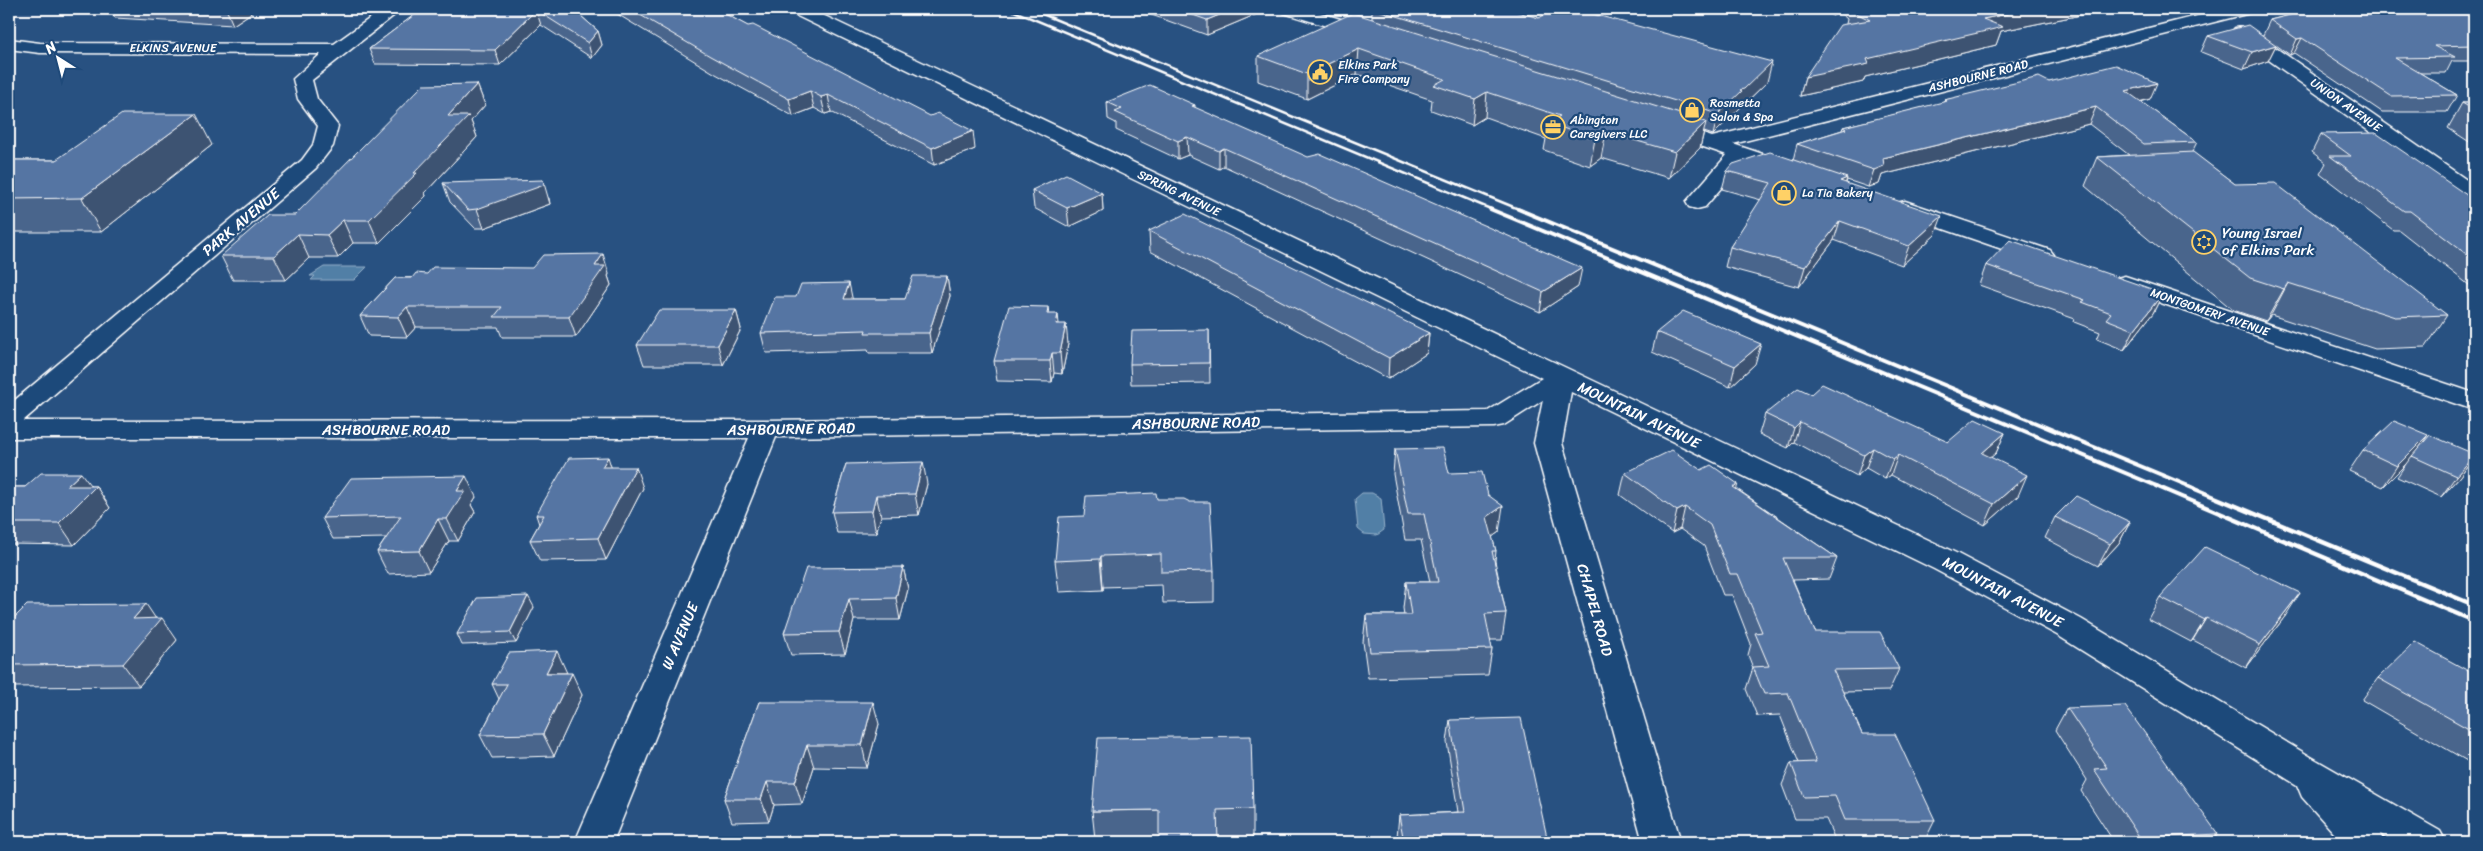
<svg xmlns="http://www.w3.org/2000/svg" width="2483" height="851" viewBox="0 0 2483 851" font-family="Sriracha,sans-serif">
  <rect width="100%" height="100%" fill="#285181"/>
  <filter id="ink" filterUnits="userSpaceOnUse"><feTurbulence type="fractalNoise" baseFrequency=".02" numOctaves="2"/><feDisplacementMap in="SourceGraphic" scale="10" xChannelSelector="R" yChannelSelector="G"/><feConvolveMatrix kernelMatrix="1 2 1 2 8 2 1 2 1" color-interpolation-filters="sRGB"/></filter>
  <g filter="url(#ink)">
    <g fill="#517fa6" stroke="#97b2ca">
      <path d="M324,267H367L354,280H311L315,276H310Z"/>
      <path d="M1362,493H1372L1381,498L1384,530L1377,535L1364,534L1358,529L1355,499Z"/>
    </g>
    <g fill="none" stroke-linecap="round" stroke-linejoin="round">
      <g stroke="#fff" stroke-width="3">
        <g id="minor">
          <path d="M383,9H402L312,80L317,99L338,126L333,146L316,168L23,421L766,420L1488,411L1542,378L791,13L789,9H810L1956,553L2081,619L2311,757L2440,831L2446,842H2395L2380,834L2384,842H2342L2302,797L2297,785L2057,635L1934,569L1571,392L1562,443L1681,842H1643L1534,443L1543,400L1504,425L1494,427L776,437L613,842H575L749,438H9V405L302,160L313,145L318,126L298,99L293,79L321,54L40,53L9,49V39L40,43L334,44Z"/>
          <path d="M1282,9H1307L1374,29L1377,33L1374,37H1362L1284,13Z"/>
          <path d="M2225,9H2252L2250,13L1733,144L1796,165L1799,169L1796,173L1789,175L1744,161L1705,207L1697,209L1689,207L1686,202L1727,155L1659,132L1656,128L1659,124L1666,122L1712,137Z"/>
          <path d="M2241,27L2247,28L2474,185V201L2466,200L2235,36L2232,32L2235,28Z"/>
          <path d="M1905,201L2050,250L2054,255L2050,260L2042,262L2034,260L1897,213L1894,208L1897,203Z"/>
          <path d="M2125,276L2474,393V410L2117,288L2113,283L2117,278Z"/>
        </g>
      </g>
      <use href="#minor" fill="#1f4a7a" fill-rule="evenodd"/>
      <g stroke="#fff" stroke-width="2.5">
        <path d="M1009,9L1493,210"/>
        <path d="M1030,9L1521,210"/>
      </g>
      <g stroke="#fff" stroke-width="4">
        <path d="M1490,209L2159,487"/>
        <path d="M1518,209L2191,487"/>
      </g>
      <g stroke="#fff" stroke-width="4.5">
        <path d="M2156,486L2474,621"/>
        <path d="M2188,486L2474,605"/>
      </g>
    </g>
    <g fill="#49658c" stroke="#fff">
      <path d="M110,9H257L233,25L115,18Z"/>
      <path d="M422,9H573L598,31L602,45L592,58L541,25L500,65L375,64L369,49Z"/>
      <path d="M609,9H716L975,149L934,165L831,112L825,114L814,108L793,116L714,73Z"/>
      <path d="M1135,9H1269L1207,35Z"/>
      <path d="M1372,9H1499L1539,18L1767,82L1739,109L1713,135L1704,132L1700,148L1669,178L1601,158L1590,166L1544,150L1546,139L1485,117L1472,125L1431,110L1432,100L1357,74L1307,99L1258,81V56L1372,19Z"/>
      <path d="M1818,9H2104L2076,16L2001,31L1996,45L1865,77L1863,82L1800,96L1805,77L1846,24L1847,19L1838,11L1833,16Z"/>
      <path d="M2292,9H2474V61H2452L2446,73H2420L2457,95L2447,112H2382L2294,53L2290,55L2276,45L2268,61L2244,69L2201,52L2208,36L2263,35L2270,20L2302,12Z"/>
      <path d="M2049,82L2150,99L2141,102L2197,142L2192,152L2235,184L2447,315L2426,347L2375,349L2271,315L2266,321L2233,310L2085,186L2097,157L2129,155L2089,124L1882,175L1879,184L1868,187L1847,180L1846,183L1935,235L1902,265L1834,240L1799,287L1725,267L1730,247L1761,200L1722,189L1727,171L1793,160L1797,144L1842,130L1843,127L1943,103L1944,100Z"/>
      <path d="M477,84L485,105L471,121L477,137L425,193L426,196L379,243H353L338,258H309L286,280H233L221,256L295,215Z"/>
      <path d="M1107,102L1195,105V108L1578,287L1540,312L1224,166L1219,169L1188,155L1178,159L1116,130V123L1108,119Z"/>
      <path d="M2462,103H2474V145L2448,128Z"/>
      <path d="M2321,134L2474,200V297L2470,294L2474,289L2399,230H2393L2320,174L2326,163L2312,152Z"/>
      <path d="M212,145L101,232H9V160H56Z"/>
      <path d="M443,183L549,198L550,204L484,228H475L450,202Z"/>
      <path d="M1032,190L1102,193L1103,211L1069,227L1034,208Z"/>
      <path d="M1149,231L1429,333L1427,353L1388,379L1150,251Z"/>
      <path d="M1986,265L2163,293L2153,313L2124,350L2097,339L2100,332L2074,322L2075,319L1979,285Z"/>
      <path d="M609,274L608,276L611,285L576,337H502L498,327H416L407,337L369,336L360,316L395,278Z"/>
      <path d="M947,276L950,296L932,353H869L868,350L766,353L761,333L853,299H905Z"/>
      <path d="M1048,307L1049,314L1059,324L1068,344L1062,374L1054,373L1052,382L997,381L994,361Z"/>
      <path d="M736,310L741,329L723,365H644L637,345Z"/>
      <path d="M1209,330L1210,383L1131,384L1130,364Z"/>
      <path d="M1657,332L1755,364L1730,387L1652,352Z"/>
      <path d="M1811,394L1948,442L2005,433L1996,453L1991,457L2018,496L1985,525L1891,475L1885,479L1866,468L1857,476L1794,442L1788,448L1759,434L1765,414Z"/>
      <path d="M2422,444L2474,456L2460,476L2441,497L2397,477L2406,464L2383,487L2349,471L2363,450Z"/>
      <path d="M1395,449L1449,473L1488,495L1499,532L1492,537L1496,551L1495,561L1506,613L1502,640H1490L1492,649L1488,675L1368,678L1363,642L1366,615H1404L1403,608L1406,582H1430L1421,540H1405L1393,474Z"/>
      <path d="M846,464L927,484L919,515L881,516L876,533H837L832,512Z"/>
      <path d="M611,467L643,488L606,560L540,561L530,540L539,524L536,515Z"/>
      <path d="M1701,470L1737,489L1837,558L1829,579L1793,580L1815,632L1899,669L1889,691L1843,692L1862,734L1935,820L1924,842H1836L1826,819H1795L1782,785L1791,763H1799L1780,715L1757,716L1746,689L1753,668L1748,655L1751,644L1732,595H1723L1704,546L1680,529L1672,533L1620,495L1625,473Z"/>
      <path d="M96,486L110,508L74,545L9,544V487Z"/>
      <path d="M476,497L471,505L475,512L458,541H449L429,572L388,574L377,552L386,538L333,539L322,518Z"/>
      <path d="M1157,499L1214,571V602L1163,603L1162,585L1103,587V590L1059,592L1055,561L1084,516Z"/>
      <path d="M2055,517L2130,522L2119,543L2098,566L2045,538Z"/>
      <path d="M903,567L908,589L900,620H854L845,654L791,655L784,633Z"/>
      <path d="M2160,597L2286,615L2246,668L2193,640L2191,642L2148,619Z"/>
      <path d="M534,607L516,643L462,645L457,634Z"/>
      <path d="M156,618L177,640L139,686L9,687V623Z"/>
      <path d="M566,673L582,695L554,756L492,758L480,735L499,699L492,684Z"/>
      <path d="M2474,674V765L2362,700L2378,678Z"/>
      <path d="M759,702L879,724L867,768L814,767L802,804L774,805L769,821L732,822L724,799Z"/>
      <path d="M2067,708L2218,834L2212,842H2114L2081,791L2087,780L2055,730Z"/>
      <path d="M1450,720L1548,842H1398L1397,837L1399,815L1458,812L1447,742Z"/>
      <path d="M1253,809V837L1095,839L1092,811Z"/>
    </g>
    <g fill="#3c5272" stroke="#fff">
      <path d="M230,9H257L233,25L227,11Z"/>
      <path d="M1234,9H1269L1207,35V20Z"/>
      <path d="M1835,9H1839L1838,11L1833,16Z"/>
      <path d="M2031,9H2104L2076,16L2001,31L1996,45L1865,77L1863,82L1800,96L1805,77L1867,59L1983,19Z"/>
      <path d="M536,10L541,25L500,65L495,50Z"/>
      <path d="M598,31L602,45L592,58L588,43Z"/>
      <path d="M2302,38L2294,53L2290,55L2297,39Z"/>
      <path d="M2276,45L2268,61L2244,69L2252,52Z"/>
      <path d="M1359,49L1357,74L1307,99V74Z"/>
      <path d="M1772,62L1767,82L1739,109L1713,135L1718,114L1740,90Z"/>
      <path d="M2157,83L2150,99L2119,107L2126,91Z"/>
      <path d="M477,84L485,105L471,121L477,137L425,193L426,196L379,243L369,220L448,116Z"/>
      <path d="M810,91L814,108L793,116L789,99Z"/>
      <path d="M1487,92L1485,117L1472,125L1475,99Z"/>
      <path d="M828,95L831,112L825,114L821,97Z"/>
      <path d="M2096,107L2089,124L1882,175L1879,184L1868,187L1874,170L1883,158Z"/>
      <path d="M196,114L212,145L101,232L82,198Z"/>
      <path d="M1706,122L1700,148L1669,178L1675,152Z"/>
      <path d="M973,131L975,149L934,165L932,148Z"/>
      <path d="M1606,132L1601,158L1590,166L1595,139Z"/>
      <path d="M1187,137L1188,155L1178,159V141Z"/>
      <path d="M1224,148V166L1219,169V151Z"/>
      <path d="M1847,178L1842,196L1840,181Z"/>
      <path d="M543,180L550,204L484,228L477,209Z"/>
      <path d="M1102,193L1103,211L1069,227L1067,208Z"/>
      <path d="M1942,216L1935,235L1902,265L1909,246Z"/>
      <path d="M343,220L353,243L338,258L327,235Z"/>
      <path d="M1840,221L1834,240L1799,287L1805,267Z"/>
      <path d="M298,234L309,258L286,280L274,256Z"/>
      <path d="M603,254L609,274L608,276L611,285L576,337L569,317L595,266Z"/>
      <path d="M1582,268L1578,287L1540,312L1543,292Z"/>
      <path d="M947,276L950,296L932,353L929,333Z"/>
      <path d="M849,283L853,302L844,299Z"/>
      <path d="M2288,283L2271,315L2266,321L2284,289Z"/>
      <path d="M2163,293L2153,313L2124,350L2134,330Z"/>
      <path d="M407,307L416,327L407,337L398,317Z"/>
      <path d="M736,310L741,329L723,365L718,345Z"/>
      <path d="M1058,314L1060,334L1056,324Z"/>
      <path d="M1066,324L1068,344L1062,374L1060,353Z"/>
      <path d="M1429,333L1427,353L1388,379L1389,358Z"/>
      <path d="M1761,344L1755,364L1730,387L1735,366Z"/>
      <path d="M1052,353L1054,373L1052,382L1050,361Z"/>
      <path d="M1800,422L1794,442L1788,448L1794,428Z"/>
      <path d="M2005,433L1996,453L1973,473L1982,453Z"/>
      <path d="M2428,435L2413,457L2412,456L2406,464L2383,487L2397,466Z"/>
      <path d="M1873,448L1866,468L1857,476L1864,455Z"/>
      <path d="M1898,455L1891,475L1885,479L1893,459Z"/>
      <path d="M2474,456L2460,476L2441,497L2456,476Z"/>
      <path d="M608,457L615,479L602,467Z"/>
      <path d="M923,462L927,484L919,515L915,494Z"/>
      <path d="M636,467L643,488L606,560L598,538Z"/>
      <path d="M81,473L93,489L96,486L110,508L74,545L59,523L67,486Z"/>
      <path d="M2027,475L2018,496L1985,525L1994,504Z"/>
      <path d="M466,476L476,497L471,505L475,512L458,541L447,519L457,491Z"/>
      <path d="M1738,484L1732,505L1733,487Z"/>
      <path d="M876,495L881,516L876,533L872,511Z"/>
      <path d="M1503,506L1499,532L1484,543L1487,517Z"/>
      <path d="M1685,507L1680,529L1672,533L1677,511Z"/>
      <path d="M438,519L449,541L429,572L419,551Z"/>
      <path d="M2130,522L2119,543L2098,566L2110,544Z"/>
      <path d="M1101,556L1103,587V590L1100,559Z"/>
      <path d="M903,567L908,589L900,620L896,598Z"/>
      <path d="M2300,593L2286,615L2246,668L2260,645Z"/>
      <path d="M528,596L534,607L516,643L510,632Z"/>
      <path d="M849,599L854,620L845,654L839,632Z"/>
      <path d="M146,604L158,622L162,618L177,640L139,686L123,664L133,619Z"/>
      <path d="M2206,618L2193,640L2191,642L2205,620Z"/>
      <path d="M557,651L567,673H546Z"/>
      <path d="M572,673L582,695L554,756L543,734Z"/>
      <path d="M873,702L879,724L867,768L862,745Z"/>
      <path d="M807,745L814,767L802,804L795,782Z"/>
      <path d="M767,782L774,805L769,821L761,799Z"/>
    </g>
    <g fill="#5575a3" stroke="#fff">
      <path d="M185,9H230L227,11Z"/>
      <path d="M422,9H573L598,31L588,43L536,10L495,50L369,49Z"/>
      <path d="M630,9H716L748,26L753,25L759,28L930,116L938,113L973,131L932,148L828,95L821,97L810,91L789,99L710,56Z"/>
      <path d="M1176,9H1234L1207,20Z"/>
      <path d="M1374,9H1499L1507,11L1511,10L1539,18L1554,9H1574L1772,62L1744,89L1740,90L1742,91L1718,114Z"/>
      <path d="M1851,9H2031L1983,19L2003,27L1867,59L1869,64L1805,77L1840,25L1870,20L1850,10Z"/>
      <path d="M2314,9H2474V45L2434,46L2455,57L2395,58L2457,95L2391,96L2302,38L2297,39L2270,20Z"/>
      <path d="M1353,13L1706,122L1675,152L1606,132L1595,139L1548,123L1560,116L1487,92L1475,99L1434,85L1445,79L1359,49L1307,74L1258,56Z"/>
      <path d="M2248,25L2276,45L2252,52L2208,36Z"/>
      <path d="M2116,65L2157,83L2126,91L2197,142L2144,144L2096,107L1883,158L1884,166L1874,170L1797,144L1846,129L1843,127L1947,101L1944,100L2039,77L2049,82Z"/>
      <path d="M477,84L448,116H469L414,173H417L369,220H343L327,235L298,234L274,256H221L268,215H295L423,85Z"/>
      <path d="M1150,85L1195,105L1192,106L1308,157L1320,154L1582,268L1543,292L1224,148L1219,151L1187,137L1178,141L1115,112L1122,109L1107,102Z"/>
      <path d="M2462,103H2474V110Z"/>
      <path d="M122,114H196L82,198L9,199V160H56Z"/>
      <path d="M2376,133L2474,200V260L2410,211H2404L2330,156H2351L2321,134Z"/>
      <path d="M1770,152L1847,178L1840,181L1942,216L1909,246L1840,221L1805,267L1730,247L1771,183L1727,171L1733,164Z"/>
      <path d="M2193,152L2235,184L2275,183L2447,315L2395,317L2288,283L2284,289L2250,278L2097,157Z"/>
      <path d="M1066,174L1102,193L1067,208L1032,190Z"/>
      <path d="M543,180L544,185L477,209L468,210L443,183Z"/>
      <path d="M1185,214L1429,333L1389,358L1149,231Z"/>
      <path d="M2010,240L2163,293L2134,330L2106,319L2111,313L2082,302L2085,300L1986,265Z"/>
      <path d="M603,254L595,266H605L569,317H494L502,307H407L398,317L360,316L395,278H412L416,273L427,274L433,267L532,268L543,255Z"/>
      <path d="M913,276H947L929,333H865L866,330L761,333L775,297H796L801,284L849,283L844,299H905Z"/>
      <path d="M1009,306L1048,307L1047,314H1058L1056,324H1066L1060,353H1052L1050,361H994Z"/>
      <path d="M659,310H736L718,345H637Z"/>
      <path d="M1683,311L1761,344L1735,366L1657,332Z"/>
      <path d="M1209,330V363L1130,364L1132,331Z"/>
      <path d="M1822,384L1948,442L1975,419L2005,433L1982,453L2027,475L1994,504L1898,455L1893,459L1873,448L1864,455L1800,422L1794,428L1765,414L1798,388L1811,394Z"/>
      <path d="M2394,421L2428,435L2397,466L2363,450Z"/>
      <path d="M2430,435L2474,454V456L2456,476L2412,456Z"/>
      <path d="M1443,448L1449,473L1482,472L1488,495L1503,506L1487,517L1496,551H1492L1506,613L1485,614L1492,649L1370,652L1366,615H1411L1406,582H1438L1424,514H1408L1395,449Z"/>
      <path d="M1672,450L1701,470L1711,465L1738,484L1733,487L1837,558H1783L1815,632H1880L1899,669L1833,670L1862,734H1895L1935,820H1845L1835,796L1804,797L1791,763L1816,762L1788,693L1764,694L1753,667L1769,666L1755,633L1762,632L1738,574H1730L1710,525L1685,507L1677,511L1625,473Z"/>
      <path d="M608,457L602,467H636L598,538L530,540L544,515H536L569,458Z"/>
      <path d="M923,462L915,494L876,495L872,511L832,512L846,464Z"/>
      <path d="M41,473H81L67,486H96L59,523H9V487H25Z"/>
      <path d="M466,476L457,491H465L447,519H438L419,551L377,552L401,516L322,518L351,478Z"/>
      <path d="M1156,493L1157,499H1184L1190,502H1210L1214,571L1161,572V554L1101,556L1100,559L1055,561L1059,517L1084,516L1086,496Z"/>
      <path d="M2076,496L2130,522L2110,544L2055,517Z"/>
      <path d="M2205,547L2300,593L2260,645L2206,618L2205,620L2160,597Z"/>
      <path d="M903,567L896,598L849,599L839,632L784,633L806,568Z"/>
      <path d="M528,596L510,632L457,634L477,598Z"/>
      <path d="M146,604L133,619L162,618L123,664L9,665V623L27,605Z"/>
      <path d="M2415,642L2474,674V732L2378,678Z"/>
      <path d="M557,651L546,673H572L543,734L480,735L507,684H492L509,653Z"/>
      <path d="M759,702H873L862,745H807L795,782H767L761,799H724Z"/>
      <path d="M2125,706L2218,834L2140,838L2094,769L2107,768L2067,708Z"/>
      <path d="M1521,718L1548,842H1404L1399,815L1465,812L1450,720Z"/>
      <path d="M1251,736L1253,809L1217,810L1218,842H1159V810L1092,811L1098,738Z"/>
    </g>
  </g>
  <defs>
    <g id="civic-ring" transform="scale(1.25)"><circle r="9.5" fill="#1f4a7a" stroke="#ffd166" stroke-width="1.5"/><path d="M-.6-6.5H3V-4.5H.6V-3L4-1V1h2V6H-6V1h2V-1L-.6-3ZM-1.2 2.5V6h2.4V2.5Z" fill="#ffd166"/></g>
    <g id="shop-ring" transform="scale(1.25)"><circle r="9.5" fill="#1f4a7a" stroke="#ffd166" stroke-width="1.5"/><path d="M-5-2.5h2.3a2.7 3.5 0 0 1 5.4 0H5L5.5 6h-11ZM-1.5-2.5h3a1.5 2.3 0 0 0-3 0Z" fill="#ffd166"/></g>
    <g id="office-ring" transform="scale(1.25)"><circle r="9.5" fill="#1f4a7a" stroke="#ffd166" stroke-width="1.5"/><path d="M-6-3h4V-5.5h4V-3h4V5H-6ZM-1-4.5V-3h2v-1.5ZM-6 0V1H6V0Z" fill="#ffd166"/></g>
    <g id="synagogue-ring" transform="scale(1.25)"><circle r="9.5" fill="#1f4a7a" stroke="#ffd166" stroke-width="1.5"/><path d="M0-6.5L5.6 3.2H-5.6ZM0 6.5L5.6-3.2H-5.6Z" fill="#ffd166"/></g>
  </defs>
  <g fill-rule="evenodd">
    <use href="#civic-ring" x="1320" y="72"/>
    <use href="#shop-ring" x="1692" y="110"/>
    <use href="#office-ring" x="1553" y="127"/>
    <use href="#shop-ring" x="1784" y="193"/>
    <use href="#synagogue-ring" x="2204" y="242"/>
  </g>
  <g text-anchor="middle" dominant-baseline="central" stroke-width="4.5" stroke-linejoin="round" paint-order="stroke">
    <g font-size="12" fill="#fff" stroke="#1f4a7a">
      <text x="173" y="48">ELKINS AVENUE</text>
      <text transform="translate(1978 76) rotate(-14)">ASHBOURNE ROAD</text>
      <text transform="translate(2346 105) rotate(35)">UNION AVENUE</text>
      <text transform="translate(1179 193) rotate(26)">SPRING AVENUE</text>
      <text transform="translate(2210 312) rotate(19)">MONTGOMERY AVENUE</text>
    </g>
    <g font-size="12" fill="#fff" stroke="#1f4a7a" text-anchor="start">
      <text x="1338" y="65">Elkins Park<tspan x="1338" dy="14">Fire Company</tspan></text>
      <text x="1710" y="103">Rosmetta<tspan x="1710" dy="14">Salon &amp; Spa</tspan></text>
      <text x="1570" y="120">Abington<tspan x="1570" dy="14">Caregivers LLC</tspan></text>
      <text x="1802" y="193">La Tia Bakery</text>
    </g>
    <g font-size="15" fill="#fff" stroke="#1f4a7a">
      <text transform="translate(241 222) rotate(-40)">PARK AVENUE</text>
      <text transform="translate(1639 415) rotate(26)">MOUNTAIN AVENUE</text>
      <text transform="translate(1196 423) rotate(-1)">ASHBOURNE ROAD</text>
      <text transform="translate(791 429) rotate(-1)">ASHBOURNE ROAD</text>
      <text x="386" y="430">ASHBOURNE ROAD</text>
      <text transform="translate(2003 592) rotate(28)">MOUNTAIN AVENUE</text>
      <text transform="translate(1595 610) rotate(74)">CHAPEL ROAD</text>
      <text transform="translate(680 636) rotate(-67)">W AVENUE</text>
    </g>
    <g font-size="15" fill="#fff" stroke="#1f4a7a" text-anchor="start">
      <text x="2222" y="233">Young Israel<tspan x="2222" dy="17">of Elkins Park</tspan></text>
    </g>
  </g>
  <rect width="2483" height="851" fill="none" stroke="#1f4a7a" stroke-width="30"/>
  <rect x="15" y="15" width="2453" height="821" fill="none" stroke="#fff" stroke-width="2" filter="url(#ink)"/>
  <g transform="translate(58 58) rotate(324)" stroke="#1f4a7a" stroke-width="4" paint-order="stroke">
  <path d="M0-4L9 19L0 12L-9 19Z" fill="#ffffff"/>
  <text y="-8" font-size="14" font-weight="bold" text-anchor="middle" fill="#ffffff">N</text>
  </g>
</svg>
